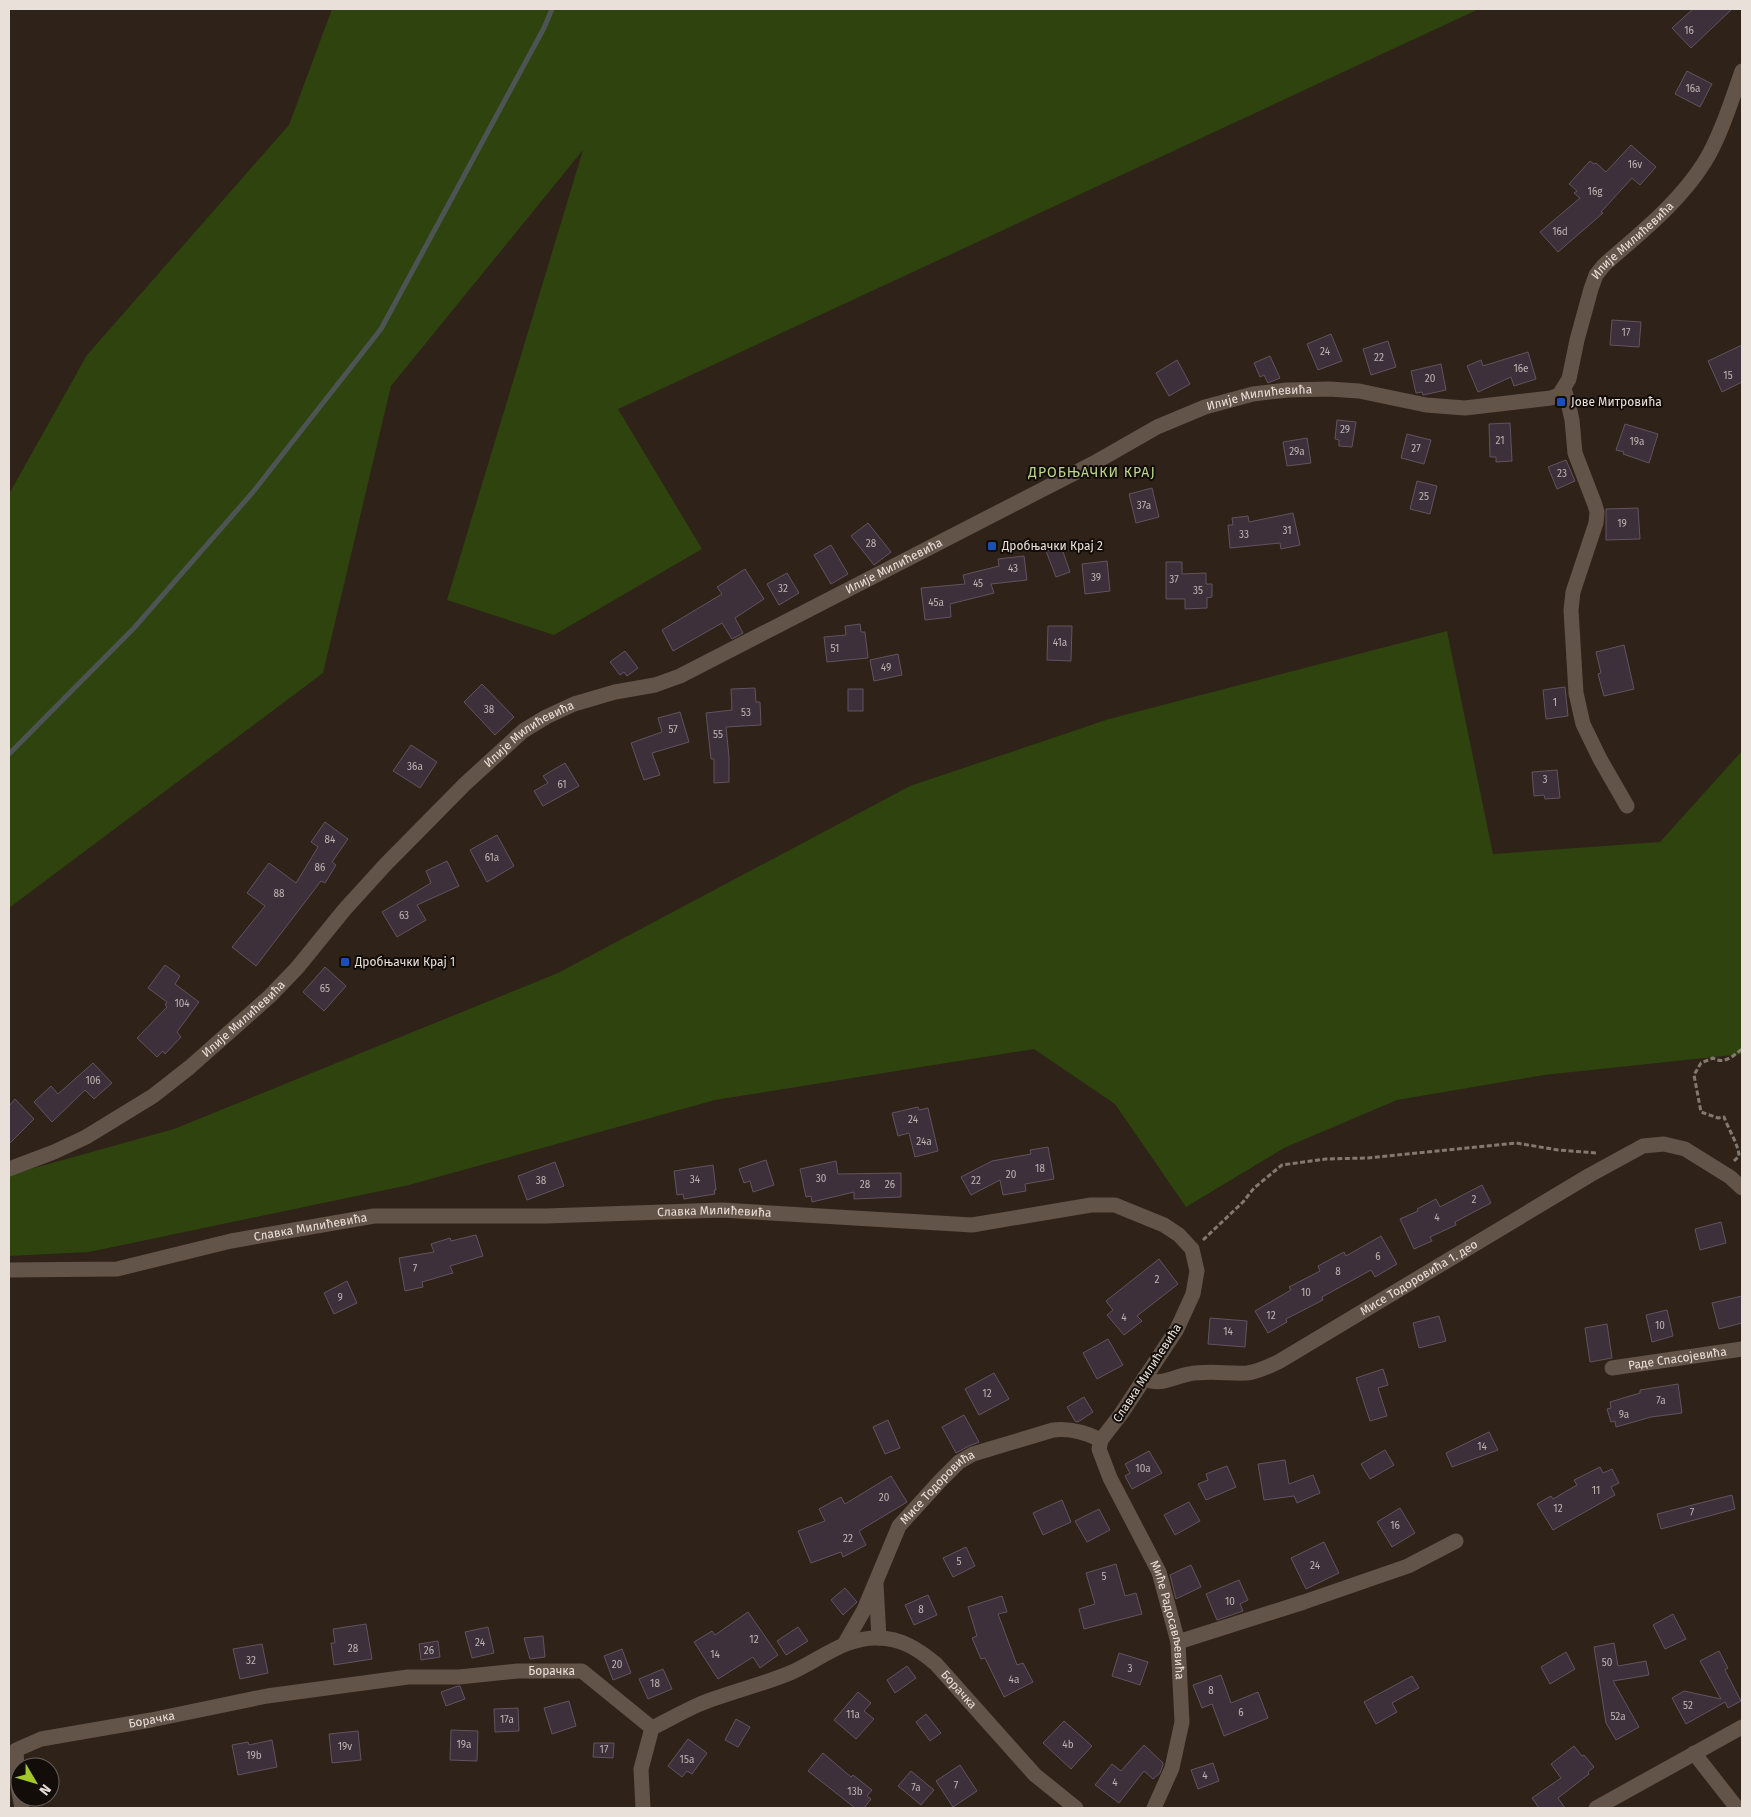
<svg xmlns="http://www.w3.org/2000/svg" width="1751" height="1817" viewBox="0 0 1751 1817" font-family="'Fira Sans',sans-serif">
  <rect width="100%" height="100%" fill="#2f2218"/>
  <g fill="#2e430e">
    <path d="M332,9H1479L618,409L702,549L554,635L447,600L583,150L391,386L323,673L9,908V494L87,355L289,125Z"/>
    <path d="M1447,631L1493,854L1660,842L1742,751V1054L1544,1075L1397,1100L1284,1148L1186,1207L1115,1104L1034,1049L715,1100L409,1185L89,1252L9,1256V1175L174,1129L558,973L910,786L1109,719Z"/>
  </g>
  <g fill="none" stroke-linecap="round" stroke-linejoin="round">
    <path stroke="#4e5454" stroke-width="5" d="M9,754L134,628L253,492L381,329L544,28L552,9"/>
  </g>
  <g fill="#3e303b" stroke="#62535e">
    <path d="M1693,9H1732L1691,48L1672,28Z"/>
    <path d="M1687,71L1712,84L1700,107L1675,94Z"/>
    <path d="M1631,145L1656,167L1640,185L1632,178L1601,212L1603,213L1558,252L1540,232L1580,198L1574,193L1577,191L1569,184L1590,161L1594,164L1596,163L1606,172Z"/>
    <path d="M1612,320L1641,322L1639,347L1610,345Z"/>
    <path d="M1331,334L1342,361L1318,370L1307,344Z"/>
    <path d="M1388,341L1396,367L1371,375L1363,349Z"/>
    <path d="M1742,345V382L1722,392L1708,361Z"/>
    <path d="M1528,352L1536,379L1514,386L1511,377L1478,392L1467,366L1481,360L1483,366Z"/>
    <path d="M1270,356L1280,378L1268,383L1264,375L1260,377L1254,363Z"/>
    <path d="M1177,360L1190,384L1169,396L1156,373Z"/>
    <path d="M1441,364L1446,390L1423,395L1422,392L1416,393L1411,371Z"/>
    <path d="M1337,420L1356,422L1352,447L1339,446V440L1335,439Z"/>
    <path d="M1510,423L1512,461L1496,462V457H1490L1489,424Z"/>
    <path d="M1625,424L1658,434L1649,463L1623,454L1624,452L1616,450Z"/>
    <path d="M1407,434L1431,440L1424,464L1401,458Z"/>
    <path d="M1307,438L1311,463L1287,466L1283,442Z"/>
    <path d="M1566,460L1575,481L1557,489L1548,467Z"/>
    <path d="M1417,481L1437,486L1430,514L1410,509Z"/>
    <path d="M1152,488L1159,517L1136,523L1129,494Z"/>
    <path d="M1638,508L1640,539L1606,540V509Z"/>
    <path d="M1293,513L1300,545L1281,549L1280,543L1230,548L1228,525H1233L1232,518L1248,516L1249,522Z"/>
    <path d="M868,523L891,552L874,565L851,536Z"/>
    <path d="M831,545L848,574L831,584L814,555Z"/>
    <path d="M1061,546L1070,572L1056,577L1046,551Z"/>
    <path d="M1024,556L1027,580L991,584L994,593L950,604L951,617L925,620L921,588L965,584L963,575L999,566L998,559Z"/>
    <path d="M1107,561L1110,591L1085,594L1082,564Z"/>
    <path d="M1166,562H1182V574L1206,573V584H1212V597L1207,598V608L1185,609V599H1166Z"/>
    <path d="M745,569L764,599L735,618L743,633L732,639L722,623L673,651L662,630L722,594L717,587Z"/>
    <path d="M787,573L799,593L779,605L767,584Z"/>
    <path d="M860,624L861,632H865L868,658L827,662L824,637L846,635L845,626Z"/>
    <path d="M1048,626H1072L1071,661L1047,660Z"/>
    <path d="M1624,645L1634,689L1604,696L1598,674L1601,673L1596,652Z"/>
    <path d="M625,651L638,668L627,676L624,672L620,675L610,662Z"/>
    <path d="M898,654L902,675L874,681L870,660Z"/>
    <path d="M482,684L514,717L495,735L464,702Z"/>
    <path d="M1565,687L1568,716L1546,719L1543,690Z"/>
    <path d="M755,688L756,702H760L761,725L726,727L729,757V782L714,783V759H711L706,713L732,710L731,689Z"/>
    <rect x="848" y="689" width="15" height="22"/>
    <path d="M680,712L689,742L652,753L660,775L644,780L631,743L662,732L658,718Z"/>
    <path d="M411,745L437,762L420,788L393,771Z"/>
    <path d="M565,763L579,786L543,806L534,791L548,783L543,776Z"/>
    <path d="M1557,770L1560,798L1545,799L1544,795L1534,796L1532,772Z"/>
    <path d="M325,822L348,839L332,862L336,865L325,883L321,881L256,966L232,947L265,906L247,893L269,863L296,883L318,847L311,842Z"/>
    <path d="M497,835L514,866L487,882L470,850Z"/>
    <path d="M447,861L459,886L417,905L426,920L397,937L382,912L431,883L426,871Z"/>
    <path d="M165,965L180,976L175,984L199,1002L177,1032L181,1037L165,1054L163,1051L157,1057L137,1038L167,1007L165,1005L167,1002L148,988Z"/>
    <path d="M325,967L346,986L324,1011L303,992Z"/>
    <path d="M93,1063L112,1083L94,1099L85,1090L52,1122L34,1102L51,1086L58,1094Z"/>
    <path d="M15,1099L34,1119L9,1144V1106Z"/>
    <path d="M918,1107L919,1110L928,1108L938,1151L915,1157L909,1133L898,1136L892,1113Z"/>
    <path d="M1048,1147L1054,1179L1025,1184L1026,1191L1003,1195L1000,1180L971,1195L961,1177L992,1161L1031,1154L1030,1150Z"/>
    <path d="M766,1160L774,1185L753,1192L750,1181L744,1183L739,1169Z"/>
    <path d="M836,1161L838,1174L901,1173V1197L854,1199V1192L812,1202L811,1196L806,1197L800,1169Z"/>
    <path d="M555,1162L564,1186L527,1200L518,1176Z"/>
    <path d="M713,1165L716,1190H714L715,1194L684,1199L683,1194L677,1195L674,1171Z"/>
    <path d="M1482,1185L1491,1203L1455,1222L1456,1225L1430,1237L1432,1241L1414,1249L1400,1219L1418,1211L1417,1209L1436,1199L1440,1207Z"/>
    <path d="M1721,1222L1726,1243L1700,1250L1695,1229Z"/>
    <path d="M476,1235L483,1256L450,1266L453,1273L422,1282L423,1287L405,1291L399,1258L434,1252L431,1244L450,1238L451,1241Z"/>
    <path d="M1381,1236L1397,1264L1375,1277L1371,1270L1322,1297L1323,1300L1286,1319L1287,1322L1268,1333L1255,1311L1291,1290L1289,1287L1320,1271L1318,1266L1344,1252L1346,1256Z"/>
    <path d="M1159,1259L1178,1284L1137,1316L1142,1321L1124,1335L1107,1315L1113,1310L1106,1301Z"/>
    <path d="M347,1281L357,1303L334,1314L324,1293Z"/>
    <path d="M1742,1296V1323L1719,1329L1712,1303Z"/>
    <path d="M1667,1310L1673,1336L1652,1342L1646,1315Z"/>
    <path d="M1439,1316L1446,1341L1419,1348L1413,1323Z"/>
    <path d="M1210,1318L1247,1321L1245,1347L1208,1344Z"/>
    <path d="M1607,1324L1612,1358L1590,1362L1585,1328Z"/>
    <path d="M1108,1339L1123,1365L1097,1379L1083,1353Z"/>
    <path d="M1383,1369L1388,1385L1378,1388L1387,1416L1370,1421L1356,1378Z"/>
    <path d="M994,1373L1009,1399L979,1415L965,1389Z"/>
    <path d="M1678,1384L1682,1413L1651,1417L1616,1427L1615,1421L1611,1422L1607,1409L1611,1408L1610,1402L1640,1393V1390Z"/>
    <path d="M1084,1397L1093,1412L1078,1422L1075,1421L1067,1407Z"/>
    <path d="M964,1415L979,1442L969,1446L956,1453L942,1427Z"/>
    <path d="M888,1420L900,1448L885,1454L873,1427Z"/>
    <path d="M1489,1432L1498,1450L1452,1467L1446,1453Z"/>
    <path d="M1385,1450L1394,1465L1370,1479L1361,1464Z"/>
    <path d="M1149,1451L1162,1473L1132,1489L1125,1476L1130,1473L1125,1464Z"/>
    <path d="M1285,1460L1289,1484L1313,1475L1320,1493L1297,1503L1294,1496L1264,1500L1258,1464Z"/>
    <path d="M1227,1466L1236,1487L1206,1500L1198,1484L1208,1480L1206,1474Z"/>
    <path d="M1600,1467L1603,1473L1612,1469L1619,1483L1611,1487L1615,1495L1553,1530L1537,1504L1551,1496L1553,1499L1577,1485L1574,1480Z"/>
    <path d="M891,1476L907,1502L859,1531L866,1545L843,1557L841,1552L811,1563L798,1531L825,1521L819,1509L841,1497L845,1504Z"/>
    <path d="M1732,1495L1735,1509L1661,1529L1657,1514Z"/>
    <path d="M1062,1500L1071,1522L1043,1535L1033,1513Z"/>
    <path d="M1189,1502L1200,1521L1175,1535L1164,1515Z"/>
    <path d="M1400,1508L1415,1533L1392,1547L1377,1522Z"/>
    <path d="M1099,1509L1110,1530L1087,1542L1075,1521Z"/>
    <path d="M1324,1542L1339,1573L1306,1589L1291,1558Z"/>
    <path d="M966,1547L975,1566L953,1577L943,1558Z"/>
    <path d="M1116,1564L1125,1596L1136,1593L1142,1614L1084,1629L1079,1609L1095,1604L1086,1573Z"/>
    <path d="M1191,1565L1201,1587L1176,1599L1170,1575Z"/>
    <path d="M1239,1580L1248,1600L1240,1604L1243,1611L1217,1620L1206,1594Z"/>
    <path d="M845,1588L857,1602L843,1615L831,1600Z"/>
    <path d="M928,1595L937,1615L914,1625L905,1605Z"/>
    <path d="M1002,1596L1007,1612L998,1614L1017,1665L1023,1663L1033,1682L1004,1697L985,1658L981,1659L972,1638L977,1636L968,1607Z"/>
    <path d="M748,1612L778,1655L760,1668L753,1657L718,1679L694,1642L712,1631L715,1635Z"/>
    <path d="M1673,1614L1686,1639L1665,1649L1653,1625Z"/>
    <path d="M366,1624L372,1659L334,1665L331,1643H335L333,1629Z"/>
    <path d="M488,1627L494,1653L472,1658L465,1632Z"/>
    <path d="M798,1627L808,1641L786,1655L777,1641Z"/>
    <path d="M543,1636L545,1657L530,1659L524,1638Z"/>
    <path d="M438,1641L440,1657L421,1660L419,1644Z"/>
    <path d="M1614,1643L1618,1666L1646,1661L1649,1675L1613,1681L1639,1727L1616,1740L1606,1723L1594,1647Z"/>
    <path d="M262,1644L268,1673L240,1679L233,1649Z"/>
    <path d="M622,1649L631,1673L613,1680L604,1656Z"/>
    <path d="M1719,1651L1728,1668L1725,1670L1741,1701L1728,1708L1725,1702L1686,1724L1672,1698L1684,1691L1721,1699L1700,1661Z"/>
    <path d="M1566,1652L1575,1669L1550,1684L1541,1667Z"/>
    <path d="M1119,1653L1148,1662L1140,1685L1112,1676Z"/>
    <path d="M907,1666L916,1678L895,1693L887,1680Z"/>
    <path d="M663,1669L672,1689L648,1699L639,1679Z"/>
    <path d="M1221,1675L1231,1703L1258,1692L1268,1718L1224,1736L1212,1704L1202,1708L1193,1685Z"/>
    <path d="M1412,1676L1419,1688L1392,1703L1397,1712L1376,1724L1364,1702Z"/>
    <path d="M458,1686H460L465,1699L446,1706L441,1692Z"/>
    <path d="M858,1692L871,1703L864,1711L874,1719L856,1739L834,1720Z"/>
    <path d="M569,1701L576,1726L552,1734L544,1708Z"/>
    <path d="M518,1708L519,1731L495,1732L494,1709Z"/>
    <path d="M926,1714L941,1733L930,1741L916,1722Z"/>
    <path d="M736,1719L750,1727L738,1747L725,1740Z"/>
    <path d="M1064,1721L1092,1746L1071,1769L1043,1743Z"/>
    <path d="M451,1730L478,1731L477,1761L450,1760Z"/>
    <path d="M358,1731L361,1760L332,1763L329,1734Z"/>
    <path d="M688,1739L707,1753L692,1774L687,1771L682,1777L668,1766Z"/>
    <path d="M272,1740L277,1767L238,1775L232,1745L248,1742L249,1745Z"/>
    <path d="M594,1743H614L613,1758L593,1757Z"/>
    <path d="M1144,1745L1163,1763V1765L1160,1773L1153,1779L1144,1771L1119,1803L1095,1785L1112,1764L1121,1771Z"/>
    <path d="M1574,1746L1582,1756L1584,1755L1594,1767L1588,1772L1589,1774L1558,1798L1565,1808H1539L1532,1798L1561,1778L1551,1764Z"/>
    <path d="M823,1753L851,1777L853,1775L872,1790L867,1796L871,1799L864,1808H855L808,1771Z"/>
    <path d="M1213,1763L1219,1781L1198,1789L1191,1770Z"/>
    <path d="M960,1765L977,1791L953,1807L936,1781Z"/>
    <path d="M911,1771L934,1790L921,1805L898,1786Z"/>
  </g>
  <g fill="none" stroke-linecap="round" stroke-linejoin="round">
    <g stroke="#847970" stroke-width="3" stroke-dasharray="5 2.5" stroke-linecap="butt">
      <path d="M1734,1161L1739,1156C1739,1146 1728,1128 1724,1117L1718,1118L1701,1112L1694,1075L1701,1063L1713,1058C1724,1065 1733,1056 1742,1049"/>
      <path d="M1203,1240L1243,1202L1254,1188L1282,1165L1326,1159L1368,1158L1516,1143L1558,1150L1597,1153"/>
    </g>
    <g stroke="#63544a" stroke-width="15">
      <path d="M1564,389L1568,402L1572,420L1575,453L1595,505L1597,512L1596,523L1573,592L1571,610L1576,693L1583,724L1600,759L1627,806"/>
      <path id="s1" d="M9,1169L54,1152L86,1137L153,1096L190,1067L270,996L297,968L345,909L386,864L465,784L523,731L546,717L574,704L615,692L655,685L680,676L1094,463L1157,427L1205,407L1253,394L1287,390L1329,389L1359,391L1426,405L1465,408L1551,398L1559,395L1569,379L1577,340L1591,289L1596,275L1604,265C1640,233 1678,204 1704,163C1720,138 1732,99 1742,71"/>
      <path id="s2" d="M9,1270L117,1269L231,1241L374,1216H546L722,1210L972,1225L1091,1205H1115L1164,1225L1179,1235L1192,1249L1197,1271L1193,1294L1177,1329L1121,1414L1101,1440L1099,1449L1110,1478L1159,1572L1178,1642L1182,1722L1172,1768L1154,1808"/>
      <path id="s3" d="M1612,1368L1742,1349"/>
      <path id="s4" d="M1144,1378C1161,1387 1172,1377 1189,1374C1208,1370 1228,1374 1247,1373C1258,1372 1270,1366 1280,1361L1590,1175L1643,1146L1664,1144L1685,1149L1730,1177L1742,1188"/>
      <path d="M876,1584L879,1638"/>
      <path d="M1178,1642L1304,1602L1408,1566L1456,1541"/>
      <path id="s5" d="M845,1643L864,1610L899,1526L940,1481L959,1462L973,1454L1053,1430C1070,1428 1085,1432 1101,1440"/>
      <path id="s6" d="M652,1728C668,1720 684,1711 700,1704C730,1692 761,1685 790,1673C820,1660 844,1637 878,1638C901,1638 918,1649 936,1664L1035,1775L1076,1808"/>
      <path d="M1694,1753L1737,1808"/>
      <path id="s7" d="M22,1808L18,1787L16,1750L41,1739L151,1720L267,1696L408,1677H459L518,1671H582L652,1728"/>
      <path d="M643,1808L641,1769L652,1728"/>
      <path d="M1596,1808L1742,1727"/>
    </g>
  </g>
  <g fill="#1a4fb4" stroke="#130d09" stroke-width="2">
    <rect x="1556" y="397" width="10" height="10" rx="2.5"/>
    <rect x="987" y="541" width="10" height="10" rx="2.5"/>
    <rect x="340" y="957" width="10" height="10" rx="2.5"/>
  </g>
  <g text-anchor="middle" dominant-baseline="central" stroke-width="4" stroke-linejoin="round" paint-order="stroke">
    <g font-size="10" fill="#bfb4b2">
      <text x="1689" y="31">16</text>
      <text x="1693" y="89">16a</text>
      <text x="1635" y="165">16v</text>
      <text x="1595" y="192">16g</text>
      <text x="1560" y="232">16d</text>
      <text x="1626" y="333">17</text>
      <text x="1325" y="352">24</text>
      <text x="1379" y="358">22</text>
      <text x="1521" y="369">16e</text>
      <text x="1728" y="376">15</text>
      <text x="1430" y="379">20</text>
      <text x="1345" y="430">29</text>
      <text x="1500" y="441">21</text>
      <text x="1637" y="442">19a</text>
      <text x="1416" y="449">27</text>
      <text x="1297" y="452">29a</text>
      <text x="1562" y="474">23</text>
      <text x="1424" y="497">25</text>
      <text x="1144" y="506">37a</text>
      <text x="1622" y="524">19</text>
      <text x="1287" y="531">31</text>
      <text x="1244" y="535">33</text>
      <text x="871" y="544">28</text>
      <text x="1013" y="569">43</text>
      <text x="1096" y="578">39</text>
      <text x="1174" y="580">37</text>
      <text x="978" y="584">45</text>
      <text x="783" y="589">32</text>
      <text x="1198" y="591">35</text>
      <text x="936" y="603">45a</text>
      <text x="1060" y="643">41a</text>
      <text x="835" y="649">51</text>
      <text x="886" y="668">49</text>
      <text x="1555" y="703">1</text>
      <text x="489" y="710">38</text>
      <text x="746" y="713">53</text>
      <text x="673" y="730">57</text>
      <text x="718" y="735">55</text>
      <text x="415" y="767">36a</text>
      <text x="1545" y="780">3</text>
      <text x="562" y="785">61</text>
      <text x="330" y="840">84</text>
      <text x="492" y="858">61a</text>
      <text x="320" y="868">86</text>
      <text x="279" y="894">88</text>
      <text x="404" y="916">63</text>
      <text x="325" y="989">65</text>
      <text x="182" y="1004">104</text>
      <text x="93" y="1081">106</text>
      <text x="913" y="1120">24</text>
      <text x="924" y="1142">24a</text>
      <text x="1040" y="1169">18</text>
      <text x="1011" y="1175">20</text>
      <text x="821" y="1179">30</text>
      <text x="695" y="1180">34</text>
      <text x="541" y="1181">38</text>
      <text x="976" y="1181">22</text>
      <text x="865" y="1185">28</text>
      <text x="890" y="1185">26</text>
      <text x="1474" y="1200">2</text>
      <text x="1437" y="1218">4</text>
      <text x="1378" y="1257">6</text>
      <text x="415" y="1269">7</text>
      <text x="1338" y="1272">8</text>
      <text x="1157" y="1280">2</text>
      <text x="1306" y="1293">10</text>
      <text x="340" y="1298">9</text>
      <text x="1271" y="1316">12</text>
      <text x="1124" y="1318">4</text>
      <text x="1660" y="1326">10</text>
      <text x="1228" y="1332">14</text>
      <text x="987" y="1394">12</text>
      <text x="1661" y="1401">7a</text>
      <text x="1624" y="1415">9a</text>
      <text x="1482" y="1447">14</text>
      <text x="1143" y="1469">10a</text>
      <text x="1596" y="1491">11</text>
      <text x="884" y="1498">20</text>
      <text x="1558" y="1509">12</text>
      <text x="1692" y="1513">7</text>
      <text x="1395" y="1526">16</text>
      <text x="848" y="1539">22</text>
      <text x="959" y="1562">5</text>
      <text x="1315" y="1566">24</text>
      <text x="1104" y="1577">5</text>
      <text x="1230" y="1602">10</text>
      <text x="921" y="1610">8</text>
      <text x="754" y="1640">12</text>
      <text x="480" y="1643">24</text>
      <text x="353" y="1649">28</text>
      <text x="429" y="1651">26</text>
      <text x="715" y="1655">14</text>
      <text x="251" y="1661">32</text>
      <text x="1607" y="1663">50</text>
      <text x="617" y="1665">20</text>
      <text x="1130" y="1669">3</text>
      <text x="1014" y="1680">4a</text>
      <text x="655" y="1684">18</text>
      <text x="1211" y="1691">8</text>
      <text x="1688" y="1706">52</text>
      <text x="1241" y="1713">6</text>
      <text x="853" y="1715">11a</text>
      <text x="1618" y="1717">52a</text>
      <text x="507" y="1720">17a</text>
      <text x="464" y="1745">19a</text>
      <text x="1068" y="1745">4b</text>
      <text x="345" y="1747">19v</text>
      <text x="604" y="1750">17</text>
      <text x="254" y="1756">19b</text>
      <text x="687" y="1760">15a</text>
      <text x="1205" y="1776">4</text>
      <text x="1115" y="1783">4</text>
      <text x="956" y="1786">7</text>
      <text x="916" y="1788">7a</text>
      <text x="855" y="1792">13b</text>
    </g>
    <g font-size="12" fill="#eae0da" stroke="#130d09">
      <text stroke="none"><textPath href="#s1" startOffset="1976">Илије Милићевића</textPath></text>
      <text stroke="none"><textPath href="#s1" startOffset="1496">Илије Милићевића</textPath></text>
      <text stroke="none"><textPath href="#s1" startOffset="1091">Илије Милићевића</textPath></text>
      <text stroke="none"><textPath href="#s1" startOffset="686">Илије Милићевића</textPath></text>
      <text stroke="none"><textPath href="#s1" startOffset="281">Илије Милићевића</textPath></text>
      <text stroke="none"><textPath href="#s2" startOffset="711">Славка Милићевића</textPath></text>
      <text stroke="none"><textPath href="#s2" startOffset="306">Славка Милићевића</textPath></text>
      <text stroke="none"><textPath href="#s4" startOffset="302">Мисе Тодоровића 1. део</textPath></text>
      <text stroke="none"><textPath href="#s3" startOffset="66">Раде Спасојевића</textPath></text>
      <text transform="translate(1147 1373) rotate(-57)">Славка Милићевића</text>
      <text stroke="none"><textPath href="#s5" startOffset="184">Мисе Тодоровића</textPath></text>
      <text stroke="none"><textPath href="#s2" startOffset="1618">Миће Радосављевића</textPath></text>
      <text stroke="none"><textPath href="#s7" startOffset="602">Борачка</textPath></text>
      <text stroke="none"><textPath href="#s6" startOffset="344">Борачка</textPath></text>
      <text stroke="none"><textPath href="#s7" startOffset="198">Борачка</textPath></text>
    </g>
    <g font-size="12" fill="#eae0da" stroke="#130d09" text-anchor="start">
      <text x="1571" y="402">Јове Митровића</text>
      <text x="1002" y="546">Дробњачки Крај 2</text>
      <text x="355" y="962">Дробњачки Крај 1</text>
    </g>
    <g font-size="14" letter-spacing="1" fill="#bdd58b" stroke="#130d09">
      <text x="1092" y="472">ДРОБЊАЧКИ КРАЈ</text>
    </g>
  </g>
  <rect width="1751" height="1817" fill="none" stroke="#eae0da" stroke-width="20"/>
  <g transform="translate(35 1782) rotate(128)"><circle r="24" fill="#130d09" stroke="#69615d"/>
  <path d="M0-4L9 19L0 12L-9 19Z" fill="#a2c929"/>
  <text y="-8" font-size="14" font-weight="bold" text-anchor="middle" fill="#eae0da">N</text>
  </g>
</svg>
